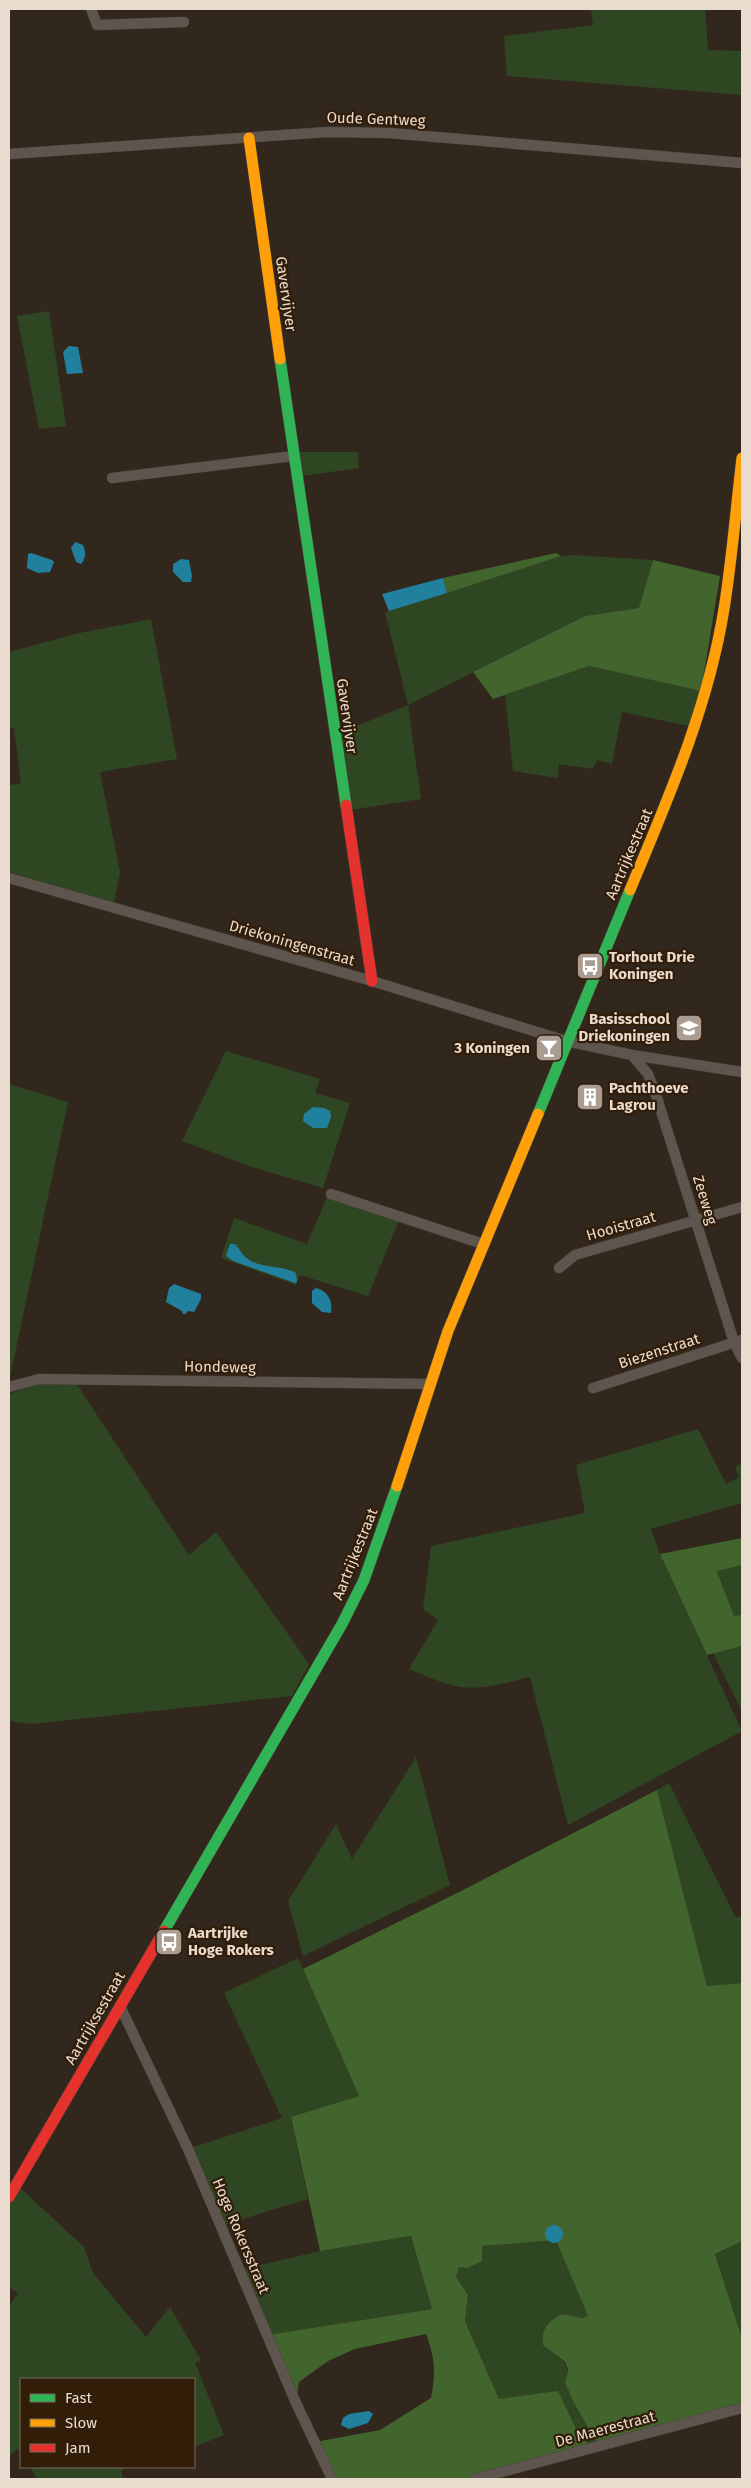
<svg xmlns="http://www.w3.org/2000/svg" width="751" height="2488" viewBox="0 0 751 2488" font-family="'Fira Sans',sans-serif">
  <rect width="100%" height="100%" fill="#32271c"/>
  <g fill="#2f4623">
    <path d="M591,9H705L708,50L742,51V95L507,76L504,36L593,25Z"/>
    <path d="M49,311L66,426L39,429L17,316Z"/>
    <path d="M298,452H358L359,468L302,476Z"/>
    <path d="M573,555L653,560L640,608L585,616L408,705L421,799L350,810L340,733L408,705L385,612L561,556Z"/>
    <path d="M151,619L177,759L100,772L120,872L114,904L9,872V785L21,784L14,728H9V652L75,634Z"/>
    <path d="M589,666L701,691L689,726L622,712L612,764L597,760L593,769L559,764L558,778L513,771L505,695Z"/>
    <path d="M226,1051L320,1079L315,1093L350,1103L323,1188L249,1166L182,1141Z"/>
    <path d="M9,1084L68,1102L9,1382Z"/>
    <path d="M328,1195L399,1220L368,1296L300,1275L296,1285L221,1258L234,1218L307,1244Z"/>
    <path d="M76,1383L189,1555L216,1532L309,1664L292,1696L32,1724L9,1721V1394L34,1385Z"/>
    <path d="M698,1429L726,1484L739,1477L735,1467L742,1463V1503L651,1529L660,1554L742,1731L568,1825L530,1677C509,1682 483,1690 461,1687C443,1684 426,1676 409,1669L438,1620L423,1609L431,1546L585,1513L576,1465Z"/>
    <path d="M742,1565V1615L734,1617L717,1570Z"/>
    <path d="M742,1646V1711L713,1653Z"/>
    <path d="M416,1757L450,1885L303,1956L288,1901L336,1824L352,1859Z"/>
    <path d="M669,1783L736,1918L742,1916V1983L707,1986L657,1790Z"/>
    <path d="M298,1958L359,2096L291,2118L308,2199L220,2226L188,2149L282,2118L224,1993Z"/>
    <path d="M16,2184L84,2247L93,2273L146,2337L170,2307L201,2360L195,2363L224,2435L194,2447V2379H21V2454L18,2449L9,2456V2307L18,2293L9,2287V2197Z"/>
    <path d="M411,2236L432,2309L267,2335L239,2270L320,2251Z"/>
    <path d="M557,2240L588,2316L582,2318L562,2314L556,2356C567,2363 569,2369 565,2382L599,2446L592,2448L577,2431L569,2416L524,2397L499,2399L465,2321L468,2295L456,2277L459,2267L481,2246Z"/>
    <path d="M742,2241V2338L715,2253Z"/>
    <path d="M30,2467H128L121,2471L123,2479H38Z"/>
  </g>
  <g fill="#42652e">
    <path d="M556,553L561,556L447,593L443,578Z"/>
    <path d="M653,560L720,576L701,691L589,666L493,699L473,672L585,616L639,608Z"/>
    <path d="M742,1538V1565L717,1571L734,1616L742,1615V1646L707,1655L660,1554Z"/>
    <path d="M657,1790L707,1986L742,1983V2241L715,2254L742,2338V2408L599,2446L573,2401L565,2382L568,2370L565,2362L543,2345C541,2328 548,2322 562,2314L582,2318L588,2316L556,2240L482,2246V2261L467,2268L459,2267L456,2277L468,2295L465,2321L499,2399L558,2391L577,2431L592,2448L475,2479H332L315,2442L380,2430L431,2398C436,2373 435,2358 426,2334L355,2349L328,2361L299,2382L296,2403L267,2335L432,2309L411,2236L320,2251L291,2117L359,2096L303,1969L463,1890Z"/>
  </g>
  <g fill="#22809f">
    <path d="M69,346L78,347L83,373L67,374L63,352Z"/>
    <path d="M75,542L83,545C86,551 86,559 81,564L76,562L71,548Z"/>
    <path d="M31,553L52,560L54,562L50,572L38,573L27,568L28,554Z"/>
    <path d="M181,559L189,560L192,576L191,582H183L173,572V564Z"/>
    <path d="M443,578L447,593L389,611L382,594Z"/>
    <path d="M313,1107L324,1108L330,1111L331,1117L327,1128H313L303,1121L304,1114Z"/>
    <path d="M230,1244H235C240,1249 242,1255 248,1259C259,1268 282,1265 296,1273L297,1282L295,1283L233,1261L226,1256Z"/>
    <path d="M174,1284L201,1294V1299L194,1312L188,1311L185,1314H183L182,1311L166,1302L169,1288Z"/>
    <path d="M316,1288C328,1291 333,1301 331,1313L322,1312L312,1303V1291Z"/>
    <circle cx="554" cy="2234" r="9"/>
    <path d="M369,2411L373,2414L368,2423L349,2429L341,2425L343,2418L349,2414Z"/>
  </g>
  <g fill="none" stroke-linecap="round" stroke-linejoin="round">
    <g stroke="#4b4139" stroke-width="11">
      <g id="street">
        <path d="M91,9L97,25L184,22"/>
        <path d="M9,154L328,132L389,133L742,163"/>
        <path d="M112,478L293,456"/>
        <path d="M9,878L372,981L566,1041L632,1055L742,1072"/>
        <path d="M632,1055L648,1074L657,1098L734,1342L742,1358"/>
        <path d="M331,1194L483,1244"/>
        <path d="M559,1268L575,1255L742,1207"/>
        <path d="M9,1387L39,1379L431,1384"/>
        <path d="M593,1388L742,1340"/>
        <path d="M120,2006L188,2149L296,2403L332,2479"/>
        <path d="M475,2479L742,2408"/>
      </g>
    </g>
    <g stroke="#4b4139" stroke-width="12">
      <g id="fast">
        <path d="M280,359L346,805"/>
        <path d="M538,1114L630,890"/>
        <path d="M164,1931L342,1624L364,1580L397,1486"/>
      </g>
    </g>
    <g stroke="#4b4139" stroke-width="12">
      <g id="slow">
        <path d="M249,138L280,359"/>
        <path d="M630,890C668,799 708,708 724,609C732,559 736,508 742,458"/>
        <path d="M397,1486L448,1331L538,1114"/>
      </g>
    </g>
    <g stroke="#4b4139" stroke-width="12">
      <g id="jam">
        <path d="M346,805L372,981"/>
        <path d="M9,2197L164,1931"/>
      </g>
    </g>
    <use href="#street" stroke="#5e564e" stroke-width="10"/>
    <use href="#fast" stroke="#30b455" stroke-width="11"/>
    <use href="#slow" stroke="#ff9f0a" stroke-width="11"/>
    <use href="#jam" stroke="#e5322d" stroke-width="11"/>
  </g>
  <defs>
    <g id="bus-square" transform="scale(1.4375)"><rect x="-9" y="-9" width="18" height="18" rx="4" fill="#aa9c90" stroke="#311d08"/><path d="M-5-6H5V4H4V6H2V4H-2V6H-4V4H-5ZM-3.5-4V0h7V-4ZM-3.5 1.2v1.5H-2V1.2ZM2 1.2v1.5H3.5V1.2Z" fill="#fff"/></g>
    <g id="school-square" transform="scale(1.4375)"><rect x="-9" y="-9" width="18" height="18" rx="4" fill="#aa9c90" stroke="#311d08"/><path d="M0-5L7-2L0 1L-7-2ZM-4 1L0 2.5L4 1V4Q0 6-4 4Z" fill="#fff"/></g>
    <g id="bar-square" transform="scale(1.4375)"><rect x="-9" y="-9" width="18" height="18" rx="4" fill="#aa9c90" stroke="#311d08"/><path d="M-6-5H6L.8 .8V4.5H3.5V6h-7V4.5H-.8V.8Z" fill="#fff"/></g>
    <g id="building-square" transform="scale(1.4375)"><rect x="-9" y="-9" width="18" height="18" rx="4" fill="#aa9c90" stroke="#311d08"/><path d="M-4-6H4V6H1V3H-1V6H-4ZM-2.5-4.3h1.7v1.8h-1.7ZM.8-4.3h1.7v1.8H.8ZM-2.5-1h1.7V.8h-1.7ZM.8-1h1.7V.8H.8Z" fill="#fff"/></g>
  </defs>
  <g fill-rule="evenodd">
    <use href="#bus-square" x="590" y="966"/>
    <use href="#school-square" x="689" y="1028"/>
    <use href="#bar-square" x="549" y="1048"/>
    <use href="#building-square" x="590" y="1097"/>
    <use href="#bus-square" x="169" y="1942"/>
  </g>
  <g text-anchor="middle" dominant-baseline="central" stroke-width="4.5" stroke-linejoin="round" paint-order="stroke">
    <g font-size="15" fill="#eadbcf" stroke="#311d08">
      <text transform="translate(376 119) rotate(2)">Oude Gentweg</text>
      <text transform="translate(286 294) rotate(82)">Gavervijver</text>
      <text transform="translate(347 716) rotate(82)">Gavervijver</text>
      <text transform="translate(629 854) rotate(-67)">Aartrijkestraat</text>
      <text transform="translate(292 943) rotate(16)">Driekoningenstraat</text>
      <text transform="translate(705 1200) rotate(73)">Zeeweg</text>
      <text transform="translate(621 1226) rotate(-16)">Hooistraat</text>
      <text transform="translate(659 1351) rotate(-18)">Biezenstraat</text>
      <text transform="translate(220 1367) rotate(1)">Hondeweg</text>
      <text transform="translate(355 1554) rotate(-68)">Aartrijkestraat</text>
      <text transform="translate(95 2018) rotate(-60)">Aartrijksestraat</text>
      <text transform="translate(241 2236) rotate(67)">Hoge Rokersstraat</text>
      <text transform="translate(605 2429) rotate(-15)">De Maerestraat</text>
    </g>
    <g font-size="15" font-weight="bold" fill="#eadbcf" stroke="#311d08" text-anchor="start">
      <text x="609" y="957">Torhout Drie<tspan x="609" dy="17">Koningen</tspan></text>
      <text x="670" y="1019" text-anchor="end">Basisschool<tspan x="670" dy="17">Driekoningen</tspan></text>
      <text x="530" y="1048" text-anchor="end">3 Koningen</text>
      <text x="609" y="1088">Pachthoeve<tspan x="609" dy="17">Lagrou</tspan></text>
      <text x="188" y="1933">Aartrijke<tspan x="188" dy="17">Hoge Rokers</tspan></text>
    </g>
  </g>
  <rect width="751" height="2488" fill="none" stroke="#eadbcf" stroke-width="20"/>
  <rect x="20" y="2378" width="175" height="90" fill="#311d08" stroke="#7b6958"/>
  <rect x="30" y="2394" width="25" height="8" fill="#30b455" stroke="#7b6958"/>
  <text x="65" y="2403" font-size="15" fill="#eadbcf">Fast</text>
  <rect x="30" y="2419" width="25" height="8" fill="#ff9f0a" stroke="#7b6958"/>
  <text x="65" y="2428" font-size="15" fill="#eadbcf">Slow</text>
  <rect x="30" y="2444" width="25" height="8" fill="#e5322d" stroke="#7b6958"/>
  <text x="65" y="2453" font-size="15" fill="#eadbcf">Jam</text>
</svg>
